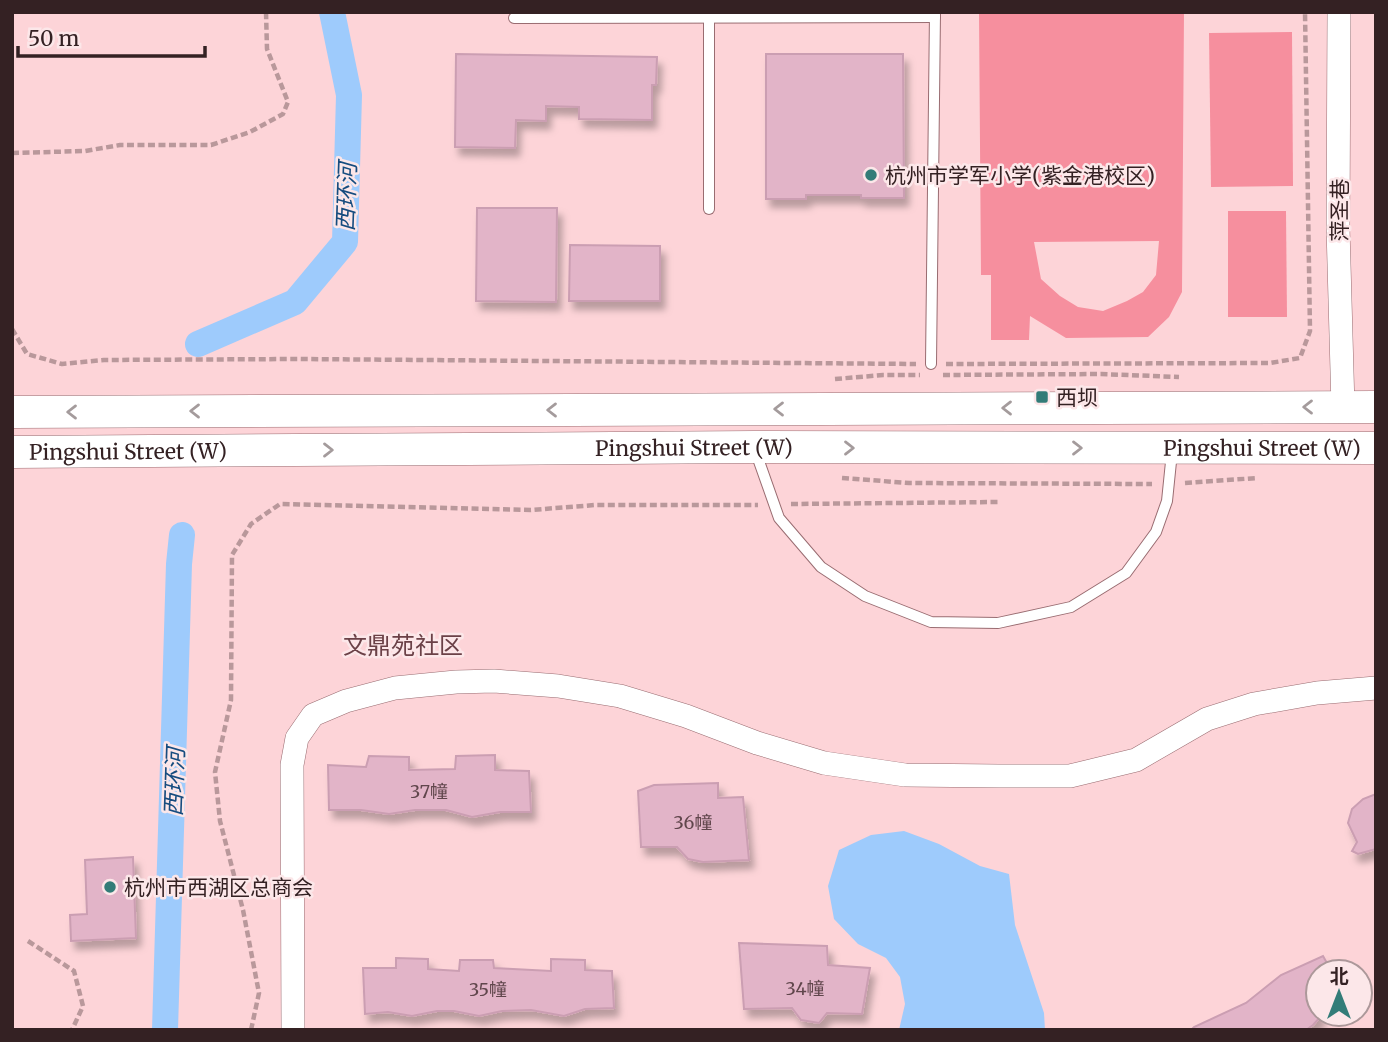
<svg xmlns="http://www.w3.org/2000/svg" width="1388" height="1042" viewBox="0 0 1388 1042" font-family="Merriweather,'Noto Sans SC',serif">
  <defs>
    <filter id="shadow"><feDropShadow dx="4.5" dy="8" stdDeviation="3.5" flood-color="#0004"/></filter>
  </defs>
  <rect width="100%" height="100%" fill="#fdd4d8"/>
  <g fill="#f68f9e" fill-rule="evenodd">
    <path d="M979,12H1184L1182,292L1169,317L1148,337L1066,338L1030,316L1029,340H991V275H981ZM1159,241L1156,275L1143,292L1127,301L1103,311L1078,307L1060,296L1041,279L1034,242Z"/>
    <path d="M1292,32L1293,186L1211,187L1209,33Z"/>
    <path d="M1228,211H1286L1287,317H1228Z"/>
  </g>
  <path fill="#9ecbfc" d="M904,831L939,844L980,866L1009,874L1015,925L1044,1013L1045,1030H899L905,1004L900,977L886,958L858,944L834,919L828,886L839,850L871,835Z"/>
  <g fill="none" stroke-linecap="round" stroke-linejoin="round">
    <g stroke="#9ecbfc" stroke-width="26">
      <path d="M198,344L295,302L345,242L349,95L332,12"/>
      <path d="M165,1030L179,564L182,535"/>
    </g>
  </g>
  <g fill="#e2b4c8" stroke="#cb9eb2" stroke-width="2" filter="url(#shadow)">
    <path d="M456,54L657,57L656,85H652V120L579,119V107L546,106V121L516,120L515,148L455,147Z"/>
    <path d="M766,54H903L904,198H861V195H806V199H766Z"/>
    <path d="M477,208H557L556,302L476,301Z"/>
    <path d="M570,245L660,246V301H569Z"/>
    <path d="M495,755V770L529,771L531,812H500L472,817L446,810H415L389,814L361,810H329L328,765L366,767L369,756L409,757V770L455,769L456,756Z"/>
    <path d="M718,783V798L743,797L749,860L703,862L688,859L677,847H641L638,791L654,785Z"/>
    <path d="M1376,794V849L1358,854L1352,851L1357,842L1348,823L1352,809L1363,799Z"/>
    <path d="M133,857L136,938L71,941L70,915L87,914L85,860Z"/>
    <path d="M739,943L827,946L828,965L870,968L862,1014L827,1013L819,1023L801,1020L792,1008L744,1009Z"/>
    <path d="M1323,956L1332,972H1318V1014H1323L1313,1025L1306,1030H1191L1194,1027L1246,1003L1281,975Z"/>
    <path d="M396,958L428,959V969L459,971L460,960H493L494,968L551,971V959L585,960V970L612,971L614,1008L585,1009L564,1016L531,1010L502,1011L479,1016L454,1011H437L412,1016L388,1012L365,1014L363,968H396Z"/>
  </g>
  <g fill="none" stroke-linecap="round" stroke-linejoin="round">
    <g stroke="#996c71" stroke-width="12">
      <g id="service">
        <path d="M514,18L935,17"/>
        <path d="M709,18V209"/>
        <path d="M931,364L935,12"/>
        <path d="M755,450L779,518L821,567L865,596L931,622L998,623L1071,607L1126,573L1156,532L1167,501L1172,452"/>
      </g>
    </g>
    <g stroke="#996c71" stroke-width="24">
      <g id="minor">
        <path d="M1339,12L1338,228L1343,407"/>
        <path d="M293,1030L292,765L297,738L313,715L346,701L395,688L456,682L494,681L558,686L620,696L686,716L757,743L824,763L905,775L999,776H1070L1136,760L1207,719L1254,704L1317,693L1376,688"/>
      </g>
    </g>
    <g stroke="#996c71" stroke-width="33">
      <g id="secondary">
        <path d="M12,412L1376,407"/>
        <path id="s1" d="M12,452L754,447L1376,448"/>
      </g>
    </g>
    <g stroke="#b9989b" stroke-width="4.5" stroke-dasharray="7 3.5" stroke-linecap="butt">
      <path d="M12,153L85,151L120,145H211L250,132L283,114L288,102L267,49L266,12"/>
      <path d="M12,329L27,354L62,364L104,360L300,359L916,364"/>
      <path d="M946,364L1270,363L1300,358L1310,331L1305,12"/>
      <path d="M943,375L1101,374L1179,377"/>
      <path d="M835,379L883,375H920"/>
      <path d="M842,478L909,483L1152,484"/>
      <path d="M1185,483L1257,478"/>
      <path d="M791,504L999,502"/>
      <path d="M28,941L74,971L83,1006L72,1030"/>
      <path d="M251,1030L259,993L243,910L220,821L215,772L231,700L232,555L251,524L280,504L531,510L595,505H758"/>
    </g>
    <use href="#service" stroke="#fff" stroke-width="10"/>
    <use href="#minor" stroke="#fff" stroke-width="23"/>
    <use href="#secondary" stroke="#fff" stroke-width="32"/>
  </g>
  <defs><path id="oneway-chevron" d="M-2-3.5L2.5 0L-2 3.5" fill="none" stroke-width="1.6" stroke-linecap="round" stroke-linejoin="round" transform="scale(1.75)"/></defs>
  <g stroke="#a49b9c">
    <use href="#oneway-chevron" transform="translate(1308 407) rotate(180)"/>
    <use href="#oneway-chevron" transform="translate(1007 408) rotate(180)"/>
    <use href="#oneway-chevron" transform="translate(779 409) rotate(180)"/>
    <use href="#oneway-chevron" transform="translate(552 410) rotate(180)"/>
    <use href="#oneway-chevron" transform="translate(195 411) rotate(180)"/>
    <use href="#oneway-chevron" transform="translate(72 412) rotate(180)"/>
    <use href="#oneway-chevron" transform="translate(849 448)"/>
    <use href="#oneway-chevron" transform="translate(1077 448)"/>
    <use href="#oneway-chevron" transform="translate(328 450)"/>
  </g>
  <g fill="#337c78" stroke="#fce7e9" stroke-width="2.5">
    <circle cx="871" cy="175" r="7"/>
    <rect x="1035" y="390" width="14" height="14" rx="3.5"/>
    <circle cx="110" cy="887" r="7"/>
  </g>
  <g text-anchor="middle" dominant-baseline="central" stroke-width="5" stroke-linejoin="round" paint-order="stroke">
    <g font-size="18" fill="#60464c">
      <text x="429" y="791">37幢</text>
      <text x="693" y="822">36幢</text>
      <text x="805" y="988">34幢</text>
      <text x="488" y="989">35幢</text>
    </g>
    <g font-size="21" fill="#342123" stroke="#fce7e9" text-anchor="start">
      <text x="885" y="175">杭州市学军小学(紫金港校区)</text>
      <text x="1056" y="397">西坝</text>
      <text x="124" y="887">杭州市西湖区总商会</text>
    </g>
    <g font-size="21" fill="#342123" stroke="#fce7e9">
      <text transform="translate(1339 210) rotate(-90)">萍圣巷</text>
      <text stroke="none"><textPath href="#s1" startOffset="682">Pingshui Street (W)</textPath></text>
      <text stroke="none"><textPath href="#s1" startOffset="1250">Pingshui Street (W)</textPath></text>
      <text stroke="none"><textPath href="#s1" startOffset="116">Pingshui Street (W)</textPath></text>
    </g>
    <g font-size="23" font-style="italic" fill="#164c7f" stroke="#fce7e9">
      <text transform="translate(346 197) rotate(-88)">西环河</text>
      <text transform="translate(174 782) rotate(-88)">西环河</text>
    </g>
    <g font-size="24" fill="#6b4147" stroke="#fce7e9">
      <text x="403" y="645">文鼎苑社区</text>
    </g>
  </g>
  <rect width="1388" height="1042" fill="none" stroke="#342123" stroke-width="28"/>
  <g transform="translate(1339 993)"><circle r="33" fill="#fce7e9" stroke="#ac989a" stroke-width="2"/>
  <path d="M0-5L12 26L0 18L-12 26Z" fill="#337c78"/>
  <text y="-10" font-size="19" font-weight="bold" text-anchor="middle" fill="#342123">北</text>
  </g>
  <path d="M18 46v10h187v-10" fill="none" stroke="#342123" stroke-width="3.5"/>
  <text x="28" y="46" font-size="21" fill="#342123" stroke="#fce7e9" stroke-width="5" paint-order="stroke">50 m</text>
</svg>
